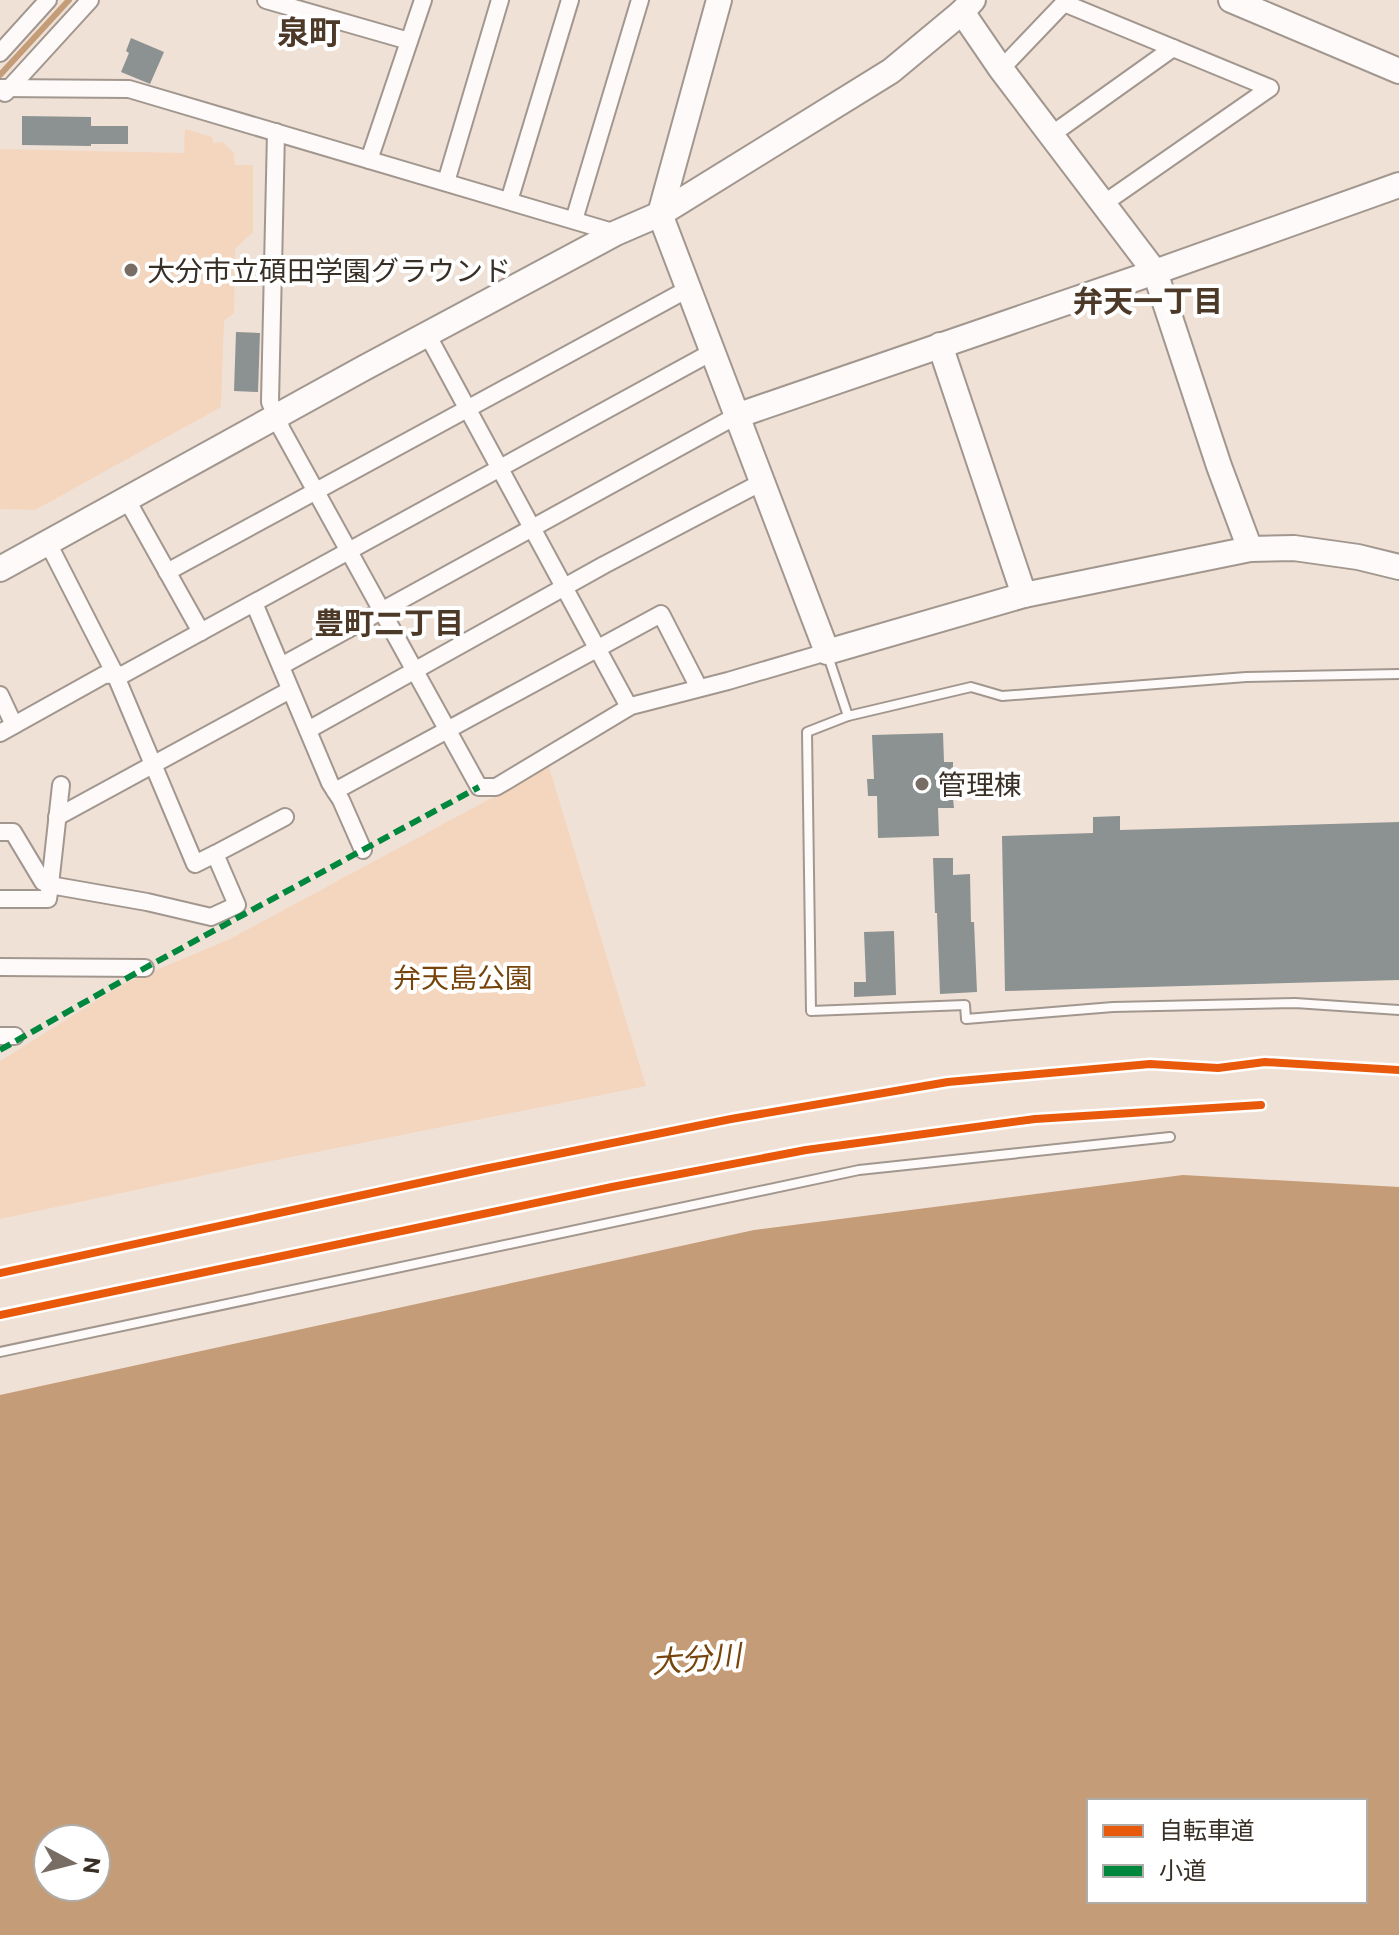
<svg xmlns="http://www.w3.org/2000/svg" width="1399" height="1935" viewBox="0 0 1399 1935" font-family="Commissioner,'Noto Sans JP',sans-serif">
  <rect width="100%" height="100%" fill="#f0e1d6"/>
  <g fill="#f4d6be">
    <path d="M185,129L212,137L213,143L223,142L234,153L235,165H253V232L235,249L234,313L224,321L221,407L35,510L0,509V149L184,153Z"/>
    <path d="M549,767L646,1086L252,1165L0,1219V1061L123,984L230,939Z"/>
  </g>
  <path fill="#c49c78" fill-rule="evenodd" d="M1183,1175L1399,1187V1935H0V1395L754,1230ZM1089,1801H1365V1901H1089ZM48,1839H96V1887H48Z"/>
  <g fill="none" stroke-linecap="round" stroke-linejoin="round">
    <path stroke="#c49c78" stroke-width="6" d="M0,75L69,0"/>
  </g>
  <g fill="#8c9291">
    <path d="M131,38L164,52L150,84L121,72L129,53L126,51Z"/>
    <path d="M22,116L91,117V126H128V144H91V146L22,145Z"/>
    <path d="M236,332L260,333L258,392L234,391Z"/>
    <path d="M943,733L944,762H953V772L958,771L959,798H953L954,808H938L939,836L878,838L877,796H868L867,779H874L872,735Z"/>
    <path d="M1120,816V830L1399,822V980L1005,991L1002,836L1093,833V817Z"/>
    <path d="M933,858H953V875L970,874L971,922H974L977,992L940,994L937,913H935Z"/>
    <path d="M894,931L896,995L854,997V982H866L864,932Z"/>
  </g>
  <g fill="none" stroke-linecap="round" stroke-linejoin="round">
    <g stroke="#a2978f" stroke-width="12">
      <g id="lane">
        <path d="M827,653L848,716L971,687L1002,696L1246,677L1399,674"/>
        <path d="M848,716L807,732L811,1011L965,1005L966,1019L1113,1007L1295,1003L1399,1010"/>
        <path d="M0,1352L859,1170L1170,1137"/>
      </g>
    </g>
    <g stroke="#a2978f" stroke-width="20">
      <g id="street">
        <path d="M266,0L409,41"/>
        <path d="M0,53L48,0"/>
        <path d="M1001,69L1064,3L1270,88L1103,204"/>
        <path d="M0,88L129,89L616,233"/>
        <path d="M5,93L90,0"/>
        <path d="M276,132L270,402L282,430L479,787H496L631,706L728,681L827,652"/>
        <path d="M1051,135L1173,48"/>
        <path d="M369,160L423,0"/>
        <path d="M446,182L500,0"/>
        <path d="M509,201L570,0"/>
        <path d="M574,220L640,0"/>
        <path d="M427,334L629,707"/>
        <path d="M127,500L201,632"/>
        <path d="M167,572L688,289"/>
        <path d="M254,603L330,783L341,800L363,850"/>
        <path d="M281,666L736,416"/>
        <path d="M0,695L14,725"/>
        <path d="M308,730L604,565L762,482"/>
        <path d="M0,733L104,675L124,674L712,352"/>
        <path d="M335,791L661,614L699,688"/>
        <path d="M57,817L290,690"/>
        <path d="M0,832H13L43,882L50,885L61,785"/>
        <path d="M215,854L285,817"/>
        <path d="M0,899H48L50,885L147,902L211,917L237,905L215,854L195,864L115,674L48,543"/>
        <path d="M0,967L145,968"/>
        <path d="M0,1036H15"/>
      </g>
    </g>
    <g stroke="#a2978f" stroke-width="28">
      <g id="secondary">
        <path d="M719,0L660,214L827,652L1024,595L1250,549L1294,548L1358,557L1399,567"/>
        <path d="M1231,0L1399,71"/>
        <path d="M962,12L1001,69L1155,272L1219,466L1250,549"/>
        <path d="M940,345L1024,595"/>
        <path d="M736,416L1155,272L1399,185"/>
        <path d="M0,569L364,368L616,233L660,214L891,71L962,12L973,0"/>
      </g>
    </g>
    <use href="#lane" stroke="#fdfaf9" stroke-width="8"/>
    <use href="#street" stroke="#fdfaf9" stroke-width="16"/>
    <use href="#secondary" stroke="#fdfaf9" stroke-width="24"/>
    <path stroke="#00873e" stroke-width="6" stroke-dasharray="12 6" stroke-linecap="butt" d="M0,1050L145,968L479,787"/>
    <g stroke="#fff" stroke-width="13">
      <g id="cycleway">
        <path d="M0,1273L484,1169L731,1119L948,1082L1150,1064L1218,1068L1265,1062L1399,1070"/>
        <path d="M0,1315L612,1187L806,1150L1035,1119L1261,1105"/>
      </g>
    </g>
    <use href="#cycleway" stroke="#e8590c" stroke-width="8"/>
  </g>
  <g fill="#786d64" stroke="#fff" stroke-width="3">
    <circle cx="131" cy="270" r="8"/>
    <circle cx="922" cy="784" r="8"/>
  </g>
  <g text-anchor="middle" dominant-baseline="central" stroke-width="8" stroke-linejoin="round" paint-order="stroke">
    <g font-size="28" fill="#382f26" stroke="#fff" text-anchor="start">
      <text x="147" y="270">大分市立碩田学園グラウンド</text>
      <text x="938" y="784">管理棟</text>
    </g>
    <g font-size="28" fill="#77450c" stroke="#fff">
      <text x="463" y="977">弁天島公園</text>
    </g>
    <g font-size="30" font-weight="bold" fill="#4d3928" stroke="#fff">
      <text x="1148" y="299">弁天一丁目</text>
      <text x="389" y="621">豊町二丁目</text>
    </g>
    <g font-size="30" font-style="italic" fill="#77440c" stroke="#fff">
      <text transform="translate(696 1657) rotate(-5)">大分川</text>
    </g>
    <g font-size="32" font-weight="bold" fill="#4d3928" stroke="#fff">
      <text x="309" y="31">泉町</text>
    </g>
  </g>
  <rect x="1087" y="1799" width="280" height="104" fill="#ffffff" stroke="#afaca8" stroke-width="2"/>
  <rect x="1103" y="1825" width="40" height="12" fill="#e8590c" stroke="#afaca8" stroke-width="2"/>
  <text x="1159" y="1839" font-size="24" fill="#382f26">自転車道</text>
  <rect x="1103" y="1865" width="40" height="12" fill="#00873e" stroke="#afaca8" stroke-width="2"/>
  <text x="1159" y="1879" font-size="24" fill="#382f26">小道</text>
  <g transform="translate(72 1863) rotate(97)"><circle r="38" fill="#ffffff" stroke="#afaca8" stroke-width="2"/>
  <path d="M0-6L14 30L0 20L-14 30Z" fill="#786d64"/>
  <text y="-12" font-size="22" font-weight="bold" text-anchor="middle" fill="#382f26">N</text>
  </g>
</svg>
